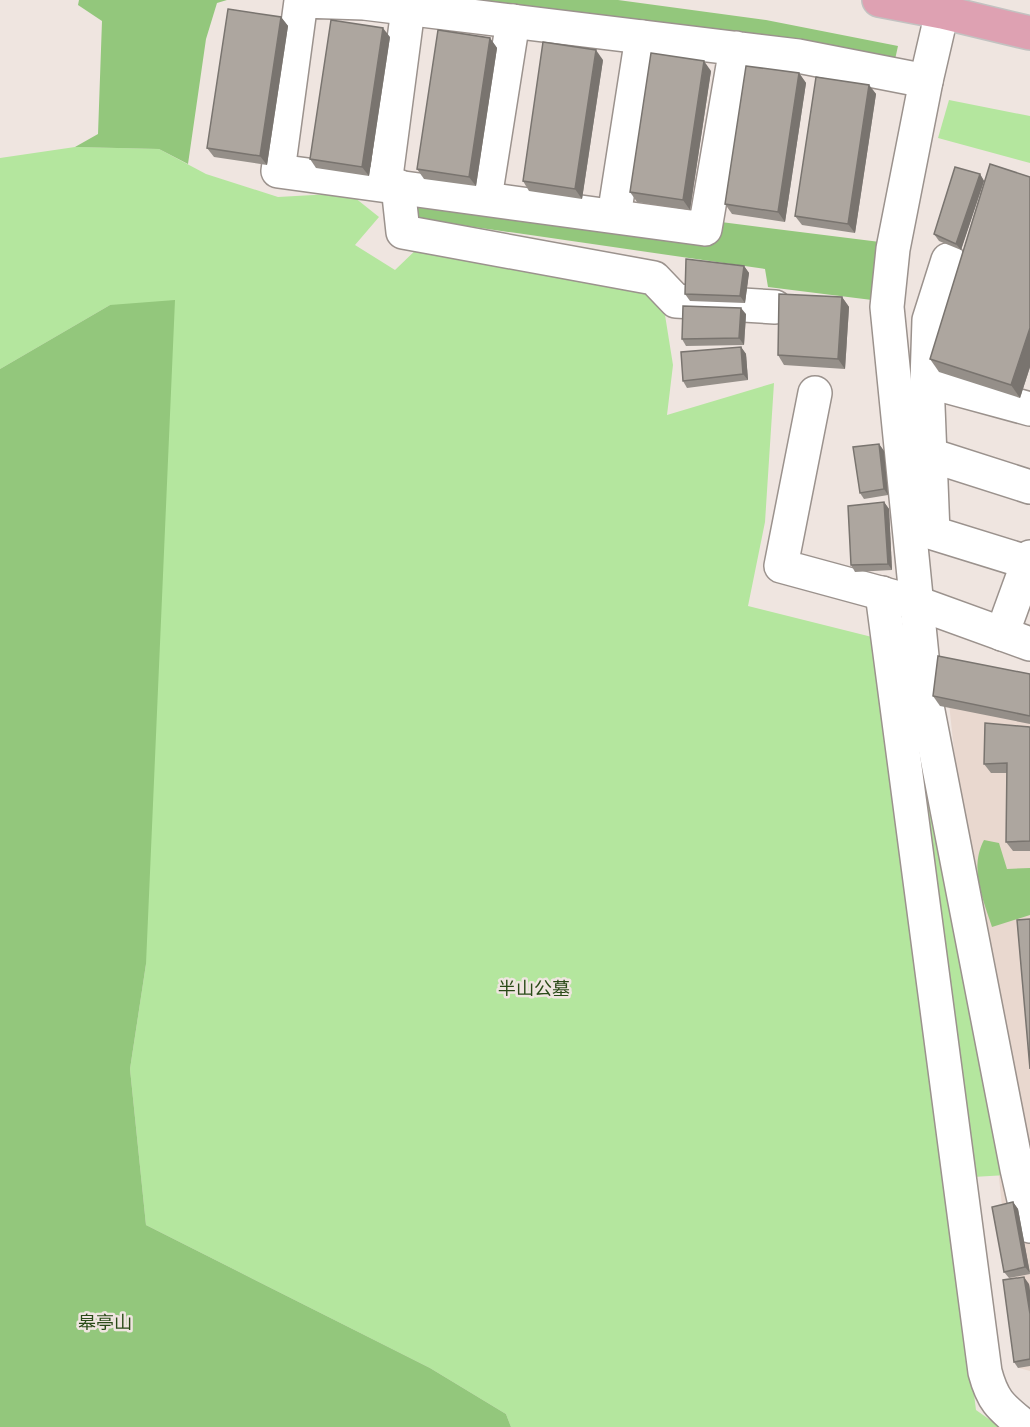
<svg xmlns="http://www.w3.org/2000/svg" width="1030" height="1427" viewBox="0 0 1030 1427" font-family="'Work Sans','Noto Sans SC',sans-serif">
  <rect width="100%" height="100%" fill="#efe5e0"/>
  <path fill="#e9d8cf" d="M945,665L1030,696V1371L1019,1368Z"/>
  <g fill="#b4e69e">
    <path d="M949,100L1030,116V163L938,138Z"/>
    <path d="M75,147L159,149L206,174L278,197L349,193L379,217L355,245L395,270L421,245L649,290L665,315L673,365L667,415L774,383L765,522L748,606L880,639L976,1410L1000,1427H511L506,1414L430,1368L146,1225L130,1069L146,964L110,305L0,369V158Z"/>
    <path d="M919,739L1007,1175L973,1177L910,743Z"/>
  </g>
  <g fill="#93c77c">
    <path d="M79,0H227L217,3L206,39L188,164L159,149L75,147L98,134L102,21L78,5Z"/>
    <path d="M409,0H618L766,20L898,46L894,64Z"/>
    <path d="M416,202L716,242L721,222L880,242L872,300L768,287L765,269L419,219Z"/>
    <path d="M175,300L146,964L130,1069L146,1225L430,1368L506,1414L511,1427H0V369L110,305Z"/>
    <path d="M984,840L999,843L1007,869L1030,868V915L992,927C983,899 969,868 984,840Z"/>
  </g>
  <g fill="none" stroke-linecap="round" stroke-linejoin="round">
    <g stroke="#9b928d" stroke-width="36">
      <g id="minor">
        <path d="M942,12L926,81L893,249L887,307L927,706L1017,1169L1030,1226"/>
        <path d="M736,48L705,229L278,171L301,1L364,3L798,56L926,81"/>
        <path d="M385,184L408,9"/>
        <path d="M398,186L403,232L654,278L676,301L775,307"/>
        <path d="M485,198L513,21"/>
        <path d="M614,216L642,37"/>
        <path d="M948,260L929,320L927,381L933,533L1030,563"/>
        <path d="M927,381L1030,409"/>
        <path d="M815,393L781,566L917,603L1030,644"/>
        <path d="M930,455L1030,487"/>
        <path d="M882,593L985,1372C993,1402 1001,1407 1024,1426L1028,1427"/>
        <path d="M1002,634L1030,557"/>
      </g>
    </g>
    <g stroke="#c3c2c1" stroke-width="36">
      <path id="major" d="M879,0L942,12L1030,33"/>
    </g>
    <use href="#minor" stroke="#fff" stroke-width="33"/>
    <use href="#major" stroke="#dea1b2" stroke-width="33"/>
  </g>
  <g fill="#958f89">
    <path d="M281,17L288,26L267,165L214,157L207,148Z"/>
    <path d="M390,37L369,176L316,168L310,159Z"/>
    <path d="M490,38L497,48L476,186L424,179L417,169Z"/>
    <path d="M603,60L582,199L529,191L523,181Z"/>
    <path d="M711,71L690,210L637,202L630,192Z"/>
    <path d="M799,73L806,83L785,222L732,214L725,204Z"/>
    <path d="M869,85L876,94L855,233L802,225L795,216Z"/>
    <path d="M980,174L984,181L961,250L939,241L934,234Z"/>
    <path d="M1030,177V367L1020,398L939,372L930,359Z"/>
    <path d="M744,266L749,273L745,303L690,301L685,294Z"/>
    <path d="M842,297L849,307L845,369L784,365L778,355Z"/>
    <path d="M746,314L744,345L686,346L682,339Z"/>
    <path d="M741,347L746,354L748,380L687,388L683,381Z"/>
    <path d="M879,444L884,451L888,495L864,499L860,493Z"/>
    <path d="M884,502L889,509L892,570L855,572L851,565Z"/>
    <path d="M1030,674V724L940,706L933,696Z"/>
    <path d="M1030,727V851H1013L1006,842L1007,773H991L984,764Z"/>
    <path d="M1013,1202L1018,1209L1030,1274L1009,1278L1004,1272Z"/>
    <path d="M1029,1284L1030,1291V1366L1018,1368L1014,1362Z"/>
  </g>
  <g fill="#79746f">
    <path d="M281,17L288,26L267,165L260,156Z"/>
    <path d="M383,28L390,37L369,176L362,167Z"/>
    <path d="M490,38L497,48L476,186L469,177Z"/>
    <path d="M596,50L603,60L582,199L575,189Z"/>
    <path d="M704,61L711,71L690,210L683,200Z"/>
    <path d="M799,73L806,83L785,222L778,212Z"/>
    <path d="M869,85L876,94L855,233L848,224Z"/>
    <path d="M980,174L984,181L961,250L956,244Z"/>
    <path d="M744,266L749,273L745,303L740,296Z"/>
    <path d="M842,297L849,307L845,369L838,359Z"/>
    <path d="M741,308L746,314L744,345L739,338Z"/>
    <path d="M1030,328V367L1020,398L1011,385Z"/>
    <path d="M741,347L746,354L748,380L743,374Z"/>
    <path d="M879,444L884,451L888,495L884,489Z"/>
    <path d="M884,502L889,509L892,570L888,564Z"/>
    <path d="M1013,1202L1018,1209L1030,1273L1025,1267Z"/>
    <path d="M1024,1277L1029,1284L1030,1291V1314Z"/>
  </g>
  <g fill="#ada69f" stroke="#79746f" stroke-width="1.5">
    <path d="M228,9L281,17L260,156L207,148Z"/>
    <path d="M331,20L383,28L362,167L310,159Z"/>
    <path d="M438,30L490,38L469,177L417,169Z"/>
    <path d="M543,42L596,50L575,189L523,181Z"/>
    <path d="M651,53L704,61L683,200L630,192Z"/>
    <path d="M746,66L799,73L778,212L725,204Z"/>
    <path d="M816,77L869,85L848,224L795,216Z"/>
    <path d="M990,164L1030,177V328L1011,385L930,359Z"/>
    <path d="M955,167L980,174L956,244L934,234Z"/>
    <path d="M686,259L744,266L740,296L685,294Z"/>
    <path d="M779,294L842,297L838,359L778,355Z"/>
    <path d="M683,306L741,308L739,338L682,339Z"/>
    <path d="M741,347L743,374L683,381L681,352Z"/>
    <path d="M879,444L884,489L860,493L853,447Z"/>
    <path d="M884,502L888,564L851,565L848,506Z"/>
    <path d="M938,656L1030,674V716L933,696Z"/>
    <path d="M985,723L1030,727V841L1006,842L1007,763L984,764Z"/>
    <path d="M1030,919V1069L1017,920Z"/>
    <path d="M1013,1202L1025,1267L1004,1272L992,1207Z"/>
    <path d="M1024,1277L1030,1314V1359L1014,1362L1003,1280Z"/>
  </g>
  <g text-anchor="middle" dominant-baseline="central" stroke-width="5" stroke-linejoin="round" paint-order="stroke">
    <g font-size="18" fill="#294a17" stroke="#efe5e0">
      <text x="534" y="988">半山公墓</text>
      <text x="105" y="1322">皋亭山</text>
    </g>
  </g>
</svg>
